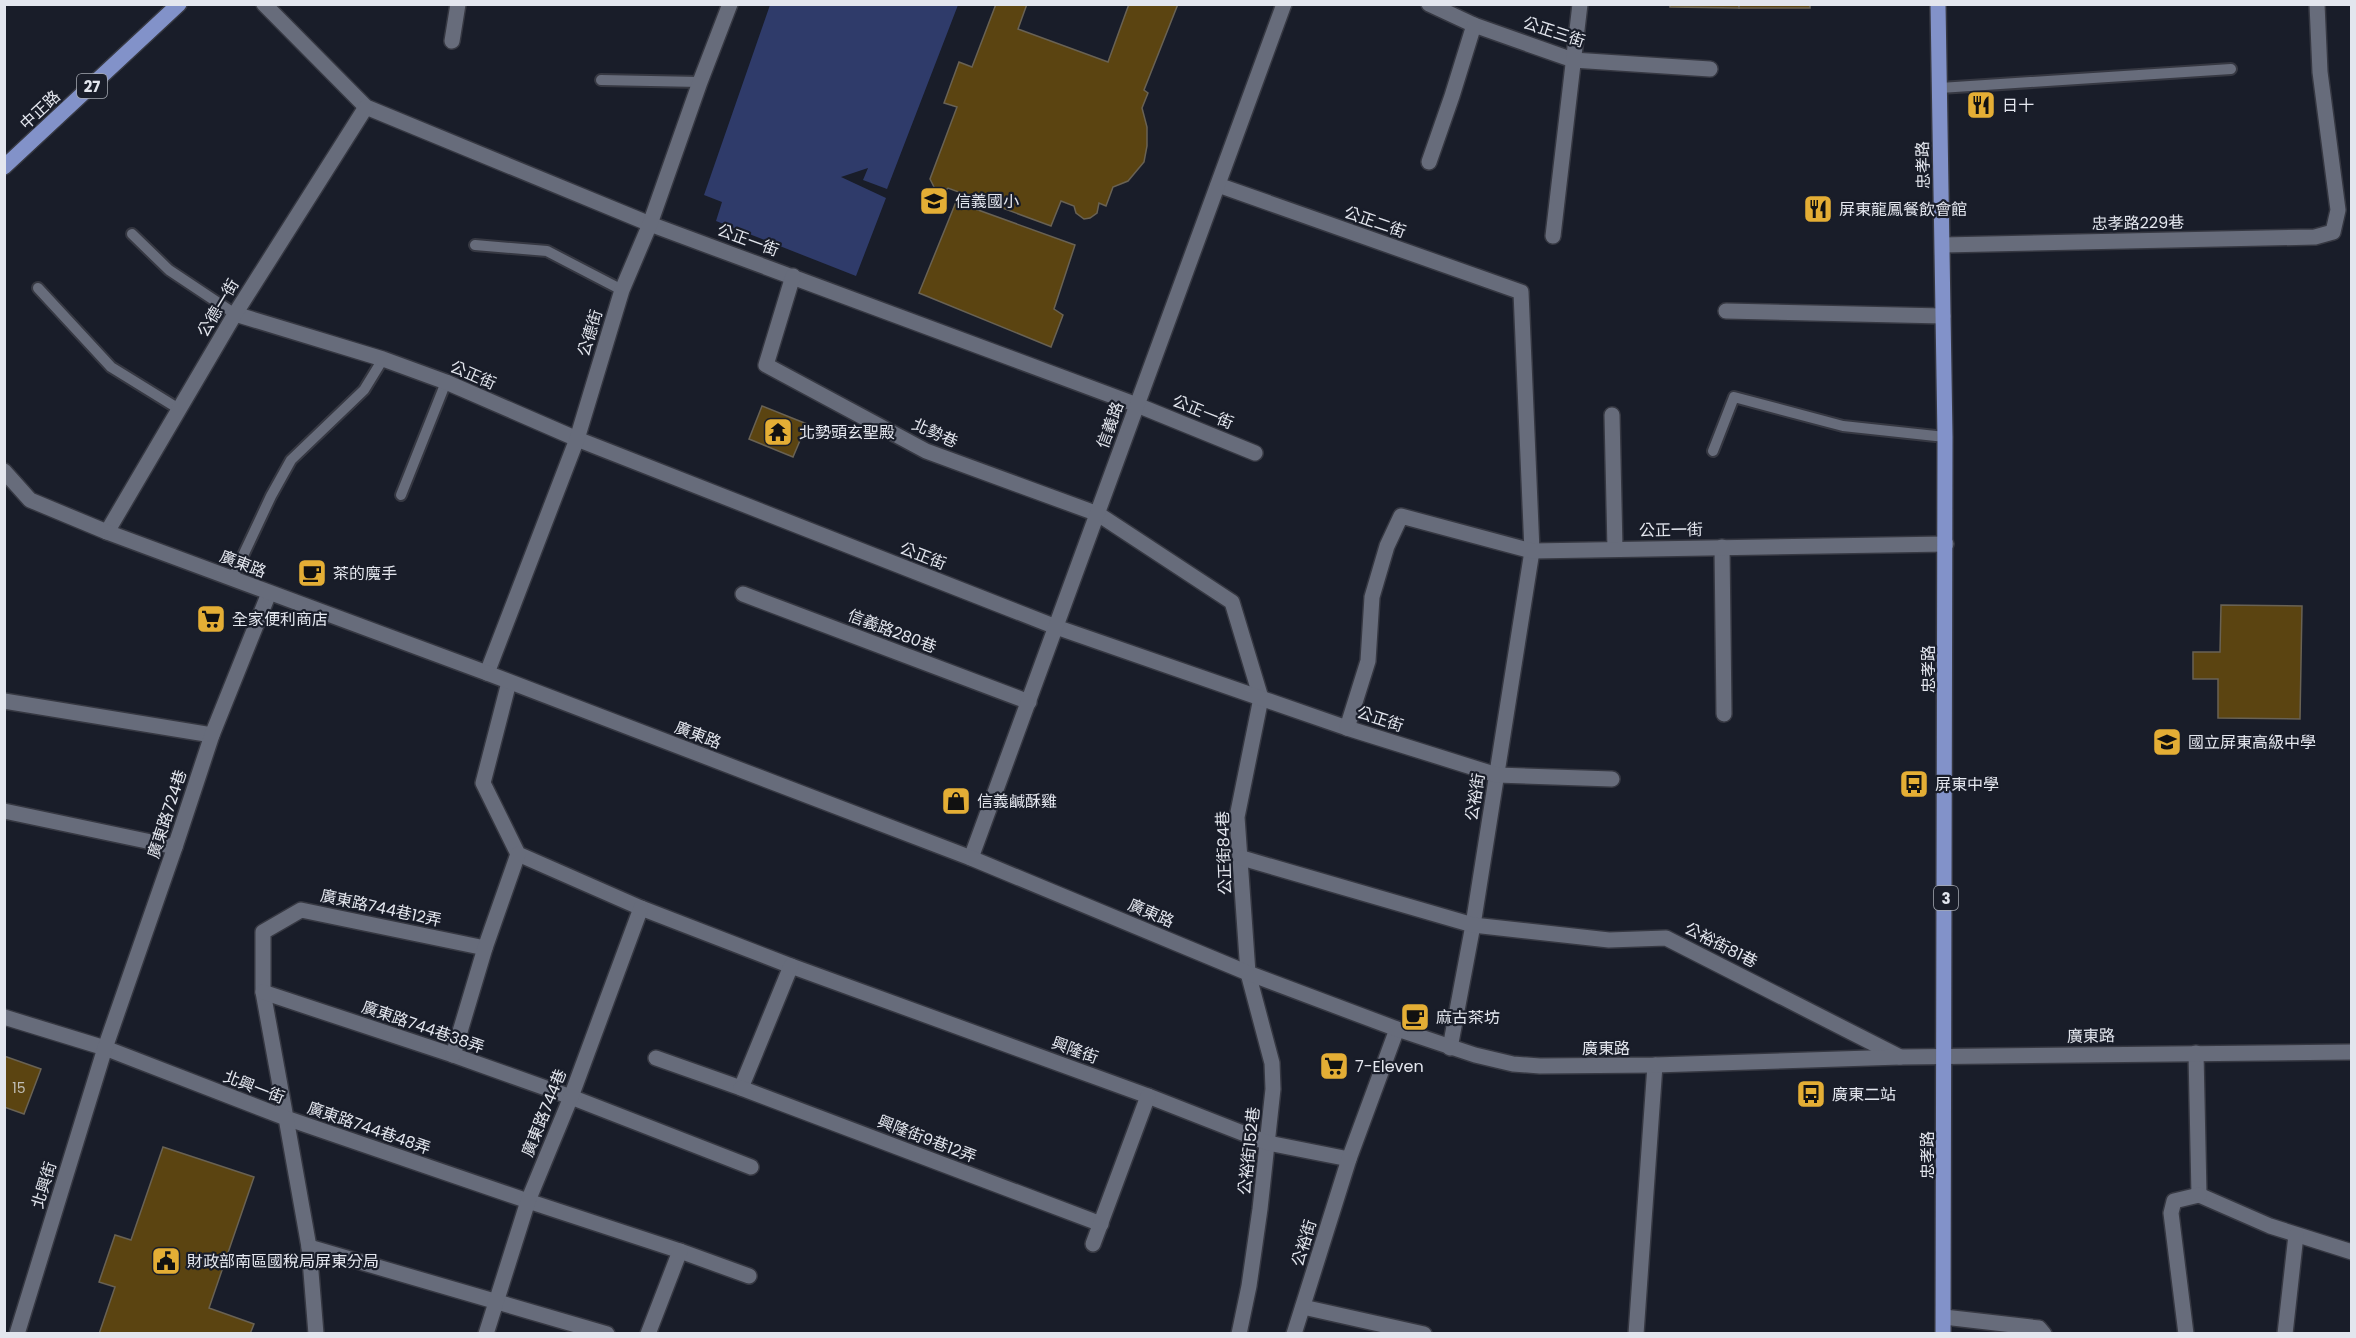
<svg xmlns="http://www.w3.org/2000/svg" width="2356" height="1338" viewBox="0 0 2356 1338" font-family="Poppins,'Noto Sans TC',sans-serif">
  <rect width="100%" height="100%" fill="#191d29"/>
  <path fill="#2f3b6a" d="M770,5H958L887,189L863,180L868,168L841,177L886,198L856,276L716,221L722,202L704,195Z"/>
  <g fill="#5b4411" stroke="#696254" stroke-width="1.5">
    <path d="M996,4H1027L1018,29L1108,62L1129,4H1178L1144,90L1148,93L1142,108L1147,127V146L1144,162L1128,181L1113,187L1106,206L1099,203L1097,213L1090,218L1084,219L1076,213L1074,206L1061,201L1051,226L948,188L944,192L935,189L930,179L957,107L944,103L959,62L972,67Z"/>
    <path d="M1670,4H1739V8L1670,7Z"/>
    <rect x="1739" y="4" width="71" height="4"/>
    <path d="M956,202L1075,245L1054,309L1063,315L1051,347L919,293Z"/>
    <path d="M762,406L807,424L793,457L749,439Z"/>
    <path d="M2221,605L2302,606L2300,719L2218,718V679H2193V652H2220Z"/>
    <path d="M4,1056L41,1069L24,1114L4,1107Z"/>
    <path d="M163,1147L254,1177L209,1308L254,1324L250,1334H99L115,1287L99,1282L115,1235L131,1240Z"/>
  </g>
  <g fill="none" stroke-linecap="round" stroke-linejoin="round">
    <g stroke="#363842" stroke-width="14">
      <g id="service">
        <path d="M601,80L700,82"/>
        <path d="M1940,88L2231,69"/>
        <path d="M132,234L169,270L235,314"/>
        <path d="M475,245L547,251L622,290"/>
        <path d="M38,288L111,367L179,409"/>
        <path d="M1713,451L1734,397L1843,426L1945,437"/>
        <path d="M401,495L446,382"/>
        <path d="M232,579L271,496L291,460L364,390L383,359"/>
      </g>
    </g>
    <g stroke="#363842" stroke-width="18">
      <g id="minor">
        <path d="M264,4L366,107L650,224L1137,405L1255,453"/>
        <path d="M1429,4L1474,25L1573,60L1710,69"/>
        <path d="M452,41L458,4"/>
        <path d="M1429,162L1452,96L1474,25"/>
        <path d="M1218,185L1521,292L1532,551L1473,925L1450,1048"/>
        <path d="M1553,236L1580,4"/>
        <path d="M1943,245L2315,237L2333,232L2338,210L2320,72L2317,4"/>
        <path d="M793,276L766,365L926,451L1098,514L1232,602L1261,698L1237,817L1248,973L1272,1063L1273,1089L1260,1209L1249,1286L1239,1334"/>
        <path d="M1726,311L1943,316"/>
        <path d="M235,314L383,359L446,382L577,439L1056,627L1347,728L1497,775L1612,779"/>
        <path d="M1612,415L1615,549"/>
        <path d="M107,532L235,314L366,107"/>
        <path d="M1722,547L1724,714"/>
        <path d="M743,594L1029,702"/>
        <path d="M487,673L577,439L622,290L650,224L700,82L730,4"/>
        <path d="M509,682L483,783L518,854L641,908L791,966L1148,1096L1268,1143L1349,1159"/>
        <path d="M4,701L212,735"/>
        <path d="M1347,728L1368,661L1372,597L1387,546L1401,516L1532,551L1946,544"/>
        <path d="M4,811L175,847"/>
        <path d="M971,858L1284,4"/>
        <path d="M1242,858L1473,925L1609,940L1666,938L1900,1057"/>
        <path d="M485,948L301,910L263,932V992L286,1118L528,1201L680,1251L749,1276"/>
        <path d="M263,992L453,1055L571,1097L751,1167"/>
        <path d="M4,1017L105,1048L286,1118L309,1247L316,1334"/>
        <path d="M2196,1053L2199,1195"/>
        <path d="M453,1055L485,948L518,854"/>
        <path d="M656,1058L741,1088L791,966"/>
        <path d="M741,1088L1101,1224"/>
        <path d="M2199,1195L2270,1226L2352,1252"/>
        <path d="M1093,1244L1148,1096"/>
        <path d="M309,1247L607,1334"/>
        <path d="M1303,1307L1424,1334"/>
        <path d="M1944,1317L2039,1328L2044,1334"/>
        <path d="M17,1334L105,1048L175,847L212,735L269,593"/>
        <path d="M486,1334L528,1201L571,1097L641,908"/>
        <path d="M648,1334L680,1251"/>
        <path d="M1294,1334L1349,1159L1397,1029"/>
        <path d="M1636,1334L1655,1065"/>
        <path d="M2186,1334L2171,1213L2174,1201L2199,1195"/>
        <path d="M2285,1334L2296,1235"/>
      </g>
    </g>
    <g stroke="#363842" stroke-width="18">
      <path id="tertiary" d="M4,471L30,500L107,532L487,673L971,858L1248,973L1397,1029L1475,1055L1513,1064L1540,1066L1655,1065L1900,1057L2352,1052"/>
    </g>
    <g stroke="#363842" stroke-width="18">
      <g id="primary">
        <path d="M1938,4L1945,437L1943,1334"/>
        <path d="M4,167L179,4"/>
      </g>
    </g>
    <use href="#service" stroke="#676c7b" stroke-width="10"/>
    <use href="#minor" stroke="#676c7b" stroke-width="15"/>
    <use href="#tertiary" stroke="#676c7b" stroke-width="15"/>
    <use href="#primary" stroke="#8292c9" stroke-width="15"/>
  </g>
  <defs>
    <g id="restaurant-square" transform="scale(1.5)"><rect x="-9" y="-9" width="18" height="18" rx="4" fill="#e4ae35" stroke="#191d29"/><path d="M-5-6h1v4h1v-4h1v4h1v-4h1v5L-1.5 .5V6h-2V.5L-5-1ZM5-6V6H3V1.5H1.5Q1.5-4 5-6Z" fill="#111"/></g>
    <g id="school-square" transform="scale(1.5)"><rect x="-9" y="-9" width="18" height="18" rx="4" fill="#e4ae35" stroke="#191d29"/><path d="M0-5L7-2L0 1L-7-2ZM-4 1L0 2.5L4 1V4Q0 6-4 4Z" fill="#111"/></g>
    <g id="temple-square" transform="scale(1.5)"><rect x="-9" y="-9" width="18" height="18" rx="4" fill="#e4ae35" stroke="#191d29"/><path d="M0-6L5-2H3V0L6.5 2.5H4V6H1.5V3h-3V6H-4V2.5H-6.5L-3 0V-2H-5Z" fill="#111"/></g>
    <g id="cafe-square" transform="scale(1.5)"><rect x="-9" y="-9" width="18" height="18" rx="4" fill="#e4ae35" stroke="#191d29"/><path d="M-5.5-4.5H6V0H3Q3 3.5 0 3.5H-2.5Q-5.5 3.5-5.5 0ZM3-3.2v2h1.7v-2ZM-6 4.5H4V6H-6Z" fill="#111"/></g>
    <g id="supermarket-square" transform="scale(1.5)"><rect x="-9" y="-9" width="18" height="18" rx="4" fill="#e4ae35" stroke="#191d29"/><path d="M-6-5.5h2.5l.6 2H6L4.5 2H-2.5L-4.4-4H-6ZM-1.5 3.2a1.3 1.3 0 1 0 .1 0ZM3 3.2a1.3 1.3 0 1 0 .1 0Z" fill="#111"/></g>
    <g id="bus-square" transform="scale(1.5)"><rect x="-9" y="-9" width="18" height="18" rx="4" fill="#e4ae35" stroke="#191d29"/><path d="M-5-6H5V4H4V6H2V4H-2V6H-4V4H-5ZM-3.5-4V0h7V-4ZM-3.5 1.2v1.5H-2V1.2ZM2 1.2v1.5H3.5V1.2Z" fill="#111"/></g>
    <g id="shop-square" transform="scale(1.5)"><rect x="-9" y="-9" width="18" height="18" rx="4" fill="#e4ae35" stroke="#191d29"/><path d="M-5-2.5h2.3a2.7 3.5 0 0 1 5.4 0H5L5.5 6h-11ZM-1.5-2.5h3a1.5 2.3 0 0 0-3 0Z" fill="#111"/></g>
    <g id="civic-square" transform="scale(1.5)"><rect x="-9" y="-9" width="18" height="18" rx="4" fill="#e4ae35" stroke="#191d29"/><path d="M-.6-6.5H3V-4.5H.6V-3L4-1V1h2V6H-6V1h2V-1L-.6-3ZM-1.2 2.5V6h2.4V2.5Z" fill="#111"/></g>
  </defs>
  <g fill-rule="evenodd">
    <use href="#restaurant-square" x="1981" y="105"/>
    <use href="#school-square" x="934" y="201"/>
    <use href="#restaurant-square" x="1818" y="209"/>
    <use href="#temple-square" x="778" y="432"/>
    <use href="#cafe-square" x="312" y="573"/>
    <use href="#supermarket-square" x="211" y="619"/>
    <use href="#school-square" x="2167" y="742"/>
    <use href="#bus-square" x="1914" y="784"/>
    <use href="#shop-square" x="956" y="801"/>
    <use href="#cafe-square" x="1415" y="1017"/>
    <use href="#supermarket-square" x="1334" y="1066"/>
    <use href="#bus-square" x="1811" y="1094"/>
    <use href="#civic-square" x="166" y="1261"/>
  </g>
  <g text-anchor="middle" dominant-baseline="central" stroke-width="4.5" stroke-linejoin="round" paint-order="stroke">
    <g font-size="14" fill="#c1beb7">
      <text x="19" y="1088">15</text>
    </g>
    <g fill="#191d29" stroke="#a6aab3" stroke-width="1.5">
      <rect x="77" y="74" width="30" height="24" rx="4.5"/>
      <rect x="1934" y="886" width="24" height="24" rx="4.5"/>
    </g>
    <g font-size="15" font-weight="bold" fill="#e3e6ee">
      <text x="92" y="86">27</text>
      <text x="1946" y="898">3</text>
    </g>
    <g font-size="16" fill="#e3e6ee" stroke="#191d29">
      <text transform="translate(1554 32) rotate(18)">公正三街</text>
      <text transform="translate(40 110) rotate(-43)">中正路</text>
      <text transform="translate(1923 165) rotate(-91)">忠孝路</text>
      <text transform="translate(1375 222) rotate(19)">公正二街</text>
      <text transform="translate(2138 223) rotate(-1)">忠孝路229巷</text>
      <text transform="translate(748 240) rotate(20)">公正一街</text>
      <text transform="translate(218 308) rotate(-59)">公德一街</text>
      <text transform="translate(590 333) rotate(-73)">公德街</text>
      <text transform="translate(473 375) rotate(23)">公正街</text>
      <text transform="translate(1203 412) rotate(22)">公正一街</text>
      <text transform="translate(1110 425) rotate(-70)">信義路</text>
      <text transform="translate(935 433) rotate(24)">北勢巷</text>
      <text transform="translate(1671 530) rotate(-1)">公正一街</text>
      <text transform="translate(923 556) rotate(21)">公正街</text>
      <text transform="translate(243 564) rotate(21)">廣東路</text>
      <text transform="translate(892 631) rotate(21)">信義路280巷</text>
      <text transform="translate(1928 669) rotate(-90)">忠孝路</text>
      <text transform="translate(1380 719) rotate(18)">公正街</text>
      <text transform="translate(698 735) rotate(21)">廣東路</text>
      <text transform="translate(1475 797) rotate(-81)">公裕街</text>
      <text transform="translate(167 814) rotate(-72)">廣東路724巷</text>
      <text transform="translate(1224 853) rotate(-92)">公正街84巷</text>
      <text transform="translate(381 908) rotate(12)">廣東路744巷12弄</text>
      <text transform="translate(1151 913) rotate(23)">廣東路</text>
      <text transform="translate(1721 945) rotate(27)">公裕街81巷</text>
      <text transform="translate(423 1027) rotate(19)">廣東路744巷38弄</text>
      <text transform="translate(2091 1036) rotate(-1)">廣東路</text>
      <text x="1606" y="1048">廣東路</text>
      <text transform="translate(1075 1050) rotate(20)">興隆街</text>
      <text transform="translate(254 1087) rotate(21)">北興一街</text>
      <text transform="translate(544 1113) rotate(-68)">廣東路744巷</text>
      <text transform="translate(369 1128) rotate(19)">廣東路744巷48弄</text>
      <text transform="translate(927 1139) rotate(21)">興隆街9巷12弄</text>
      <text transform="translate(1249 1151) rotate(-84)">公裕街152巷</text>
      <text transform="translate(1927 1155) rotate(-90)">忠孝路</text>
      <text transform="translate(44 1185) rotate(-73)">北興街</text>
      <text transform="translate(1304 1243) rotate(-73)">公裕街</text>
    </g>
    <g font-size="16" fill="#e3e6ee" stroke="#191d29" text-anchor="start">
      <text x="2002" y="105">日十</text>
      <text x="955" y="201">信義國小</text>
      <text x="1839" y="209">屏東龍鳳餐飲會館</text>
      <text x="799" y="432">北勢頭玄聖殿</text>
      <text x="333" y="573">茶的魔手</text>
      <text x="232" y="619">全家便利商店</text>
      <text x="2188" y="742">國立屏東高級中學</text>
      <text x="1935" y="784">屏東中學</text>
      <text x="977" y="801">信義鹹酥雞</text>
      <text x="1436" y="1017">麻古茶坊</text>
      <text x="1355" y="1066">7-Eleven</text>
      <text x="1832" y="1094">廣東二站</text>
      <text x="187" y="1261">財政部南區國稅局屏東分局</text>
    </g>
  </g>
  <rect width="2356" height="1338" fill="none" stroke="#e3e6ee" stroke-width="12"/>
</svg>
